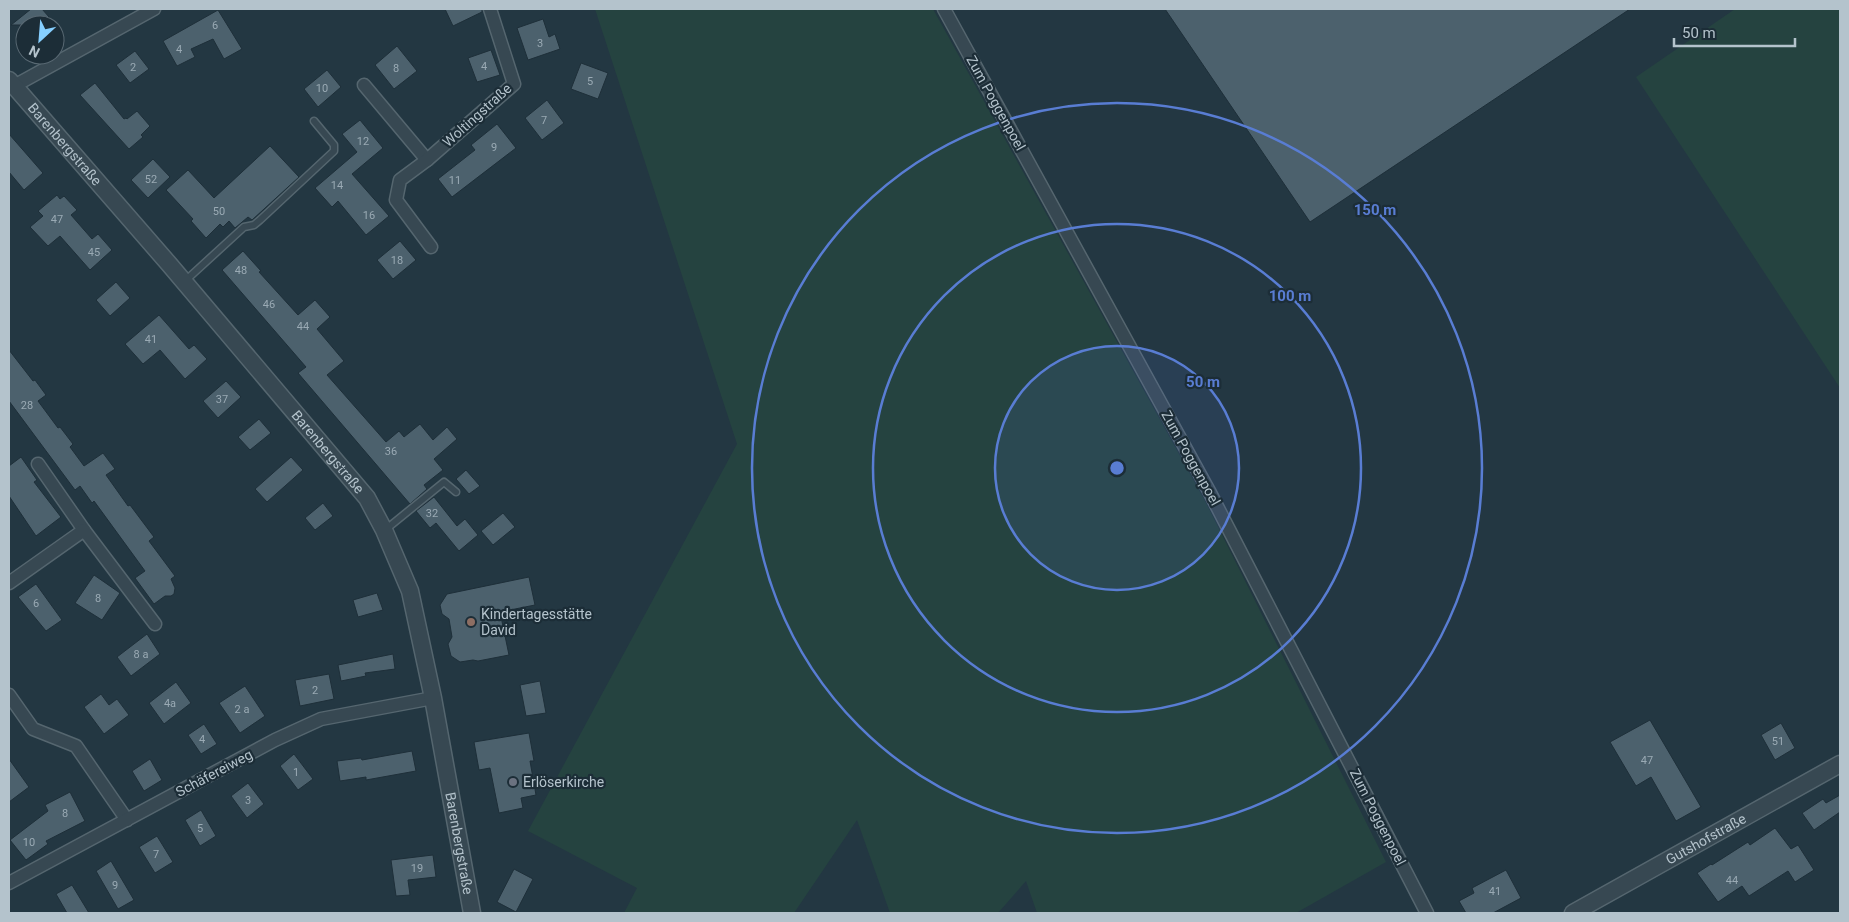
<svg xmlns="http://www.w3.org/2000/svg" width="1849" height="922" viewBox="0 0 1849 922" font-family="Roboto,sans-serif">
  <rect width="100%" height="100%" fill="#233742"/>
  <g fill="#254340">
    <path d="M595,9H933L1205,501L1386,862L1296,913H1037L1026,881L998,913H890L857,820L794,913H624L637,888L528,831L737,444Z"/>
    <path d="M1735,9H1840V388L1636,77Z"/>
  </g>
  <g fill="#4c616d" stroke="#1e2f39">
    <path d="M31,9H42L49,17L39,25H11Z"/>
    <path d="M445,9H482V12L453,26Z"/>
    <path d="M1165,9H1630L1310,222Z"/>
    <path d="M218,10L242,49L224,59L213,39L191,49L195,57L177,66L163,41Z"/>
    <path d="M543,19L549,37L555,34L560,49L528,60L517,28Z"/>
    <path d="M397,46L417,71L394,89L375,65Z"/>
    <path d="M491,50L500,75L477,82L468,58Z"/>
    <path d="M135,51L149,69L130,83L116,65Z"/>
    <path d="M581,63L608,73L598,99L571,89Z"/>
    <path d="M327,70L341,87L318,107L304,89Z"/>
    <path d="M95,83L124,119L126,118L127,119L137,111L150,126L141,135L143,137L129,149L80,95Z"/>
    <path d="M547,100L564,123L542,140L525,118Z"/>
    <path d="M360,120L383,148L352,174L389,216L366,235L338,201L332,207L315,188L357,152L342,134Z"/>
    <path d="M497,124L516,148L452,197L438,179L475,150L471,145Z"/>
    <path d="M9,134L43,173L24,190L9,172Z"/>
    <path d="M270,146L299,177L252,220L248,217L235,228L229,221L223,227L220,224L206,238L191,221L193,219L166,190L188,170L214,198Z"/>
    <path d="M153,159L170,177L148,198L131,180Z"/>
    <path d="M57,195L60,199L64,196L77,210L71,215L92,239L98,234L112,250L90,270L60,236L48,246L30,227L43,216L38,211Z"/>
    <path d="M400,241L416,260L393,279L377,260Z"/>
    <path d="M243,251L261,271L259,272L298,315L315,300L330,317L317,329L344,361L327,375L386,442L399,431L404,437L420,424L433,440L447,427L457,439L434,459L443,470L424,485L427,489L410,504L298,373L306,367L222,270Z"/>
    <path d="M116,282L130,298L110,316L96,300Z"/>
    <path d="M159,315L189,349L194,345L207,359L185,379L160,350L143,364L125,344Z"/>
    <path d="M9,350L33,381L35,380L46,395L38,401L58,428L60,427L73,444L70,447L84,466L103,453L115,469L106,475L128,506L130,505L154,537L149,541L175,576L171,579L175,588L174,594L171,596H165L154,604L135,578L145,571L94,501L92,503L80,486L75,490L9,401Z"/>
    <path d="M226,381L241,397L218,418L203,401Z"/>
    <path d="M259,419L271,433L250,450L238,437Z"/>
    <path d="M21,457L37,480L34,482L61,517L36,536L9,496V466Z"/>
    <path d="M291,457L303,470L267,502L255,489Z"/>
    <path d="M466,470L480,486L469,494L456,479Z"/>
    <path d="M434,497L457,526L465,519L478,535L459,551L436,523L430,528L416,511Z"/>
    <path d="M323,503L333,516L315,530L305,518Z"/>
    <path d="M503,513L515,527L493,545L481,531Z"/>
    <path d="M94,575L120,593L102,620L75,603Z"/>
    <path d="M529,577L535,605L500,612L509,655L478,661L473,660L460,662L451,656L448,644L452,637L449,619L442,614L440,605L447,594Z"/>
    <path d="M36,584L62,620L46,631L18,597Z"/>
    <path d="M377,593L383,610L358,617L353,600Z"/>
    <path d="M147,634L160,654L131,676L117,657Z"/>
    <path d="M393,654L395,669L365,673L366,676L341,681L338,665Z"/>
    <path d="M329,674L334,699L300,706L295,680Z"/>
    <path d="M540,681L546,713L526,716L520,685Z"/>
    <path d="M176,682L191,703L164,724L149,703Z"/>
    <path d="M245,686L265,716L240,733L219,703Z"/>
    <path d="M101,694L109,705L117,699L129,715L104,734L84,707Z"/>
    <path d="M1650,720L1701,807L1676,821L1651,777L1636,786L1610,742Z"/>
    <path d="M1781,723L1795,748L1775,760L1761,735Z"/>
    <path d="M204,724L217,744L201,754L188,735Z"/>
    <path d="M529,733L534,761H530L536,795L521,798L523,808L499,813L490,768L479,770L474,742Z"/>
    <path d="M412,751L416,771L366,780V777L340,781L337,761L361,758L362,760Z"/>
    <path d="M294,754L313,779L298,790L280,766Z"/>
    <path d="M9,759L29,787L9,802Z"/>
    <path d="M150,759L162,780L144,791L132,771Z"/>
    <path d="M248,783L264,804L247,818L231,796Z"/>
    <path d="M70,792L85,821L46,841L48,844L26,860L10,840L48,811L45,805Z"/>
    <path d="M1840,795V812L1814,830L1802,813L1823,799L1826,803Z"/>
    <path d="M201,810L216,836L200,846L185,820Z"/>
    <path d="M1775,828L1791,849L1798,845L1814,870L1795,882L1788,871L1749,896L1742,886L1718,902L1697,873L1711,864L1712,865L1748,842L1750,845Z"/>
    <path d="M157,836L173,862L155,873L139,847Z"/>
    <path d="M433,855L436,877L408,880L410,895L396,896L391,860Z"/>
    <path d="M111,861L134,900L118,909L96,871Z"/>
    <path d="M514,869L533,879L516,912L497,902Z"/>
    <path d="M1506,870L1521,898L1493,913H1466L1459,901L1474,893L1472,888Z"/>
    <path d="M72,885L89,913H67L56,894Z"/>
  </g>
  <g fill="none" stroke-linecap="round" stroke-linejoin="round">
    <g stroke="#55666f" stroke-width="9">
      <g id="service">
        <path d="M185,281L244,227L254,225L260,220L334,151V145L314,121"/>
        <path d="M385,530L444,482L456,492"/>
      </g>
    </g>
    <g stroke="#55666f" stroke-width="15">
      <g id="minor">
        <path d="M944,9L1209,491L1427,913"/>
        <path d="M364,85L427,160"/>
        <path d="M14,86L154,9"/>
        <path d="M431,247L396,200L400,180L427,160L514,84L490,9"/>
        <path d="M38,464L84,530"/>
        <path d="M9,583L84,530L155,624"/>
        <path d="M9,695L33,729L76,746L127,820"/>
        <path d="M9,883L275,740L321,719L433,698"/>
      </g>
    </g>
    <g stroke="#55666f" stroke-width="19">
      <g id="tertiary">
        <path id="s1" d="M9,80L169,264L367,498L384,530L410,591L433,698L472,913"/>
        <path id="s2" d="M1573,913L1840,764"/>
      </g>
    </g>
    <use href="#service" stroke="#374852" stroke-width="6"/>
    <use href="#minor" stroke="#374852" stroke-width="12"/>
    <use href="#tertiary" stroke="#374852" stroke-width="16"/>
  </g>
  <circle cx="1117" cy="468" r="122" fill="#597dd3" fill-opacity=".12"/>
  <g fill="none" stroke="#597dd3" stroke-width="2.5">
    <circle cx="1117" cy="468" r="122"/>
    <circle cx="1117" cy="468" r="244"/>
    <circle cx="1117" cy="468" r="365"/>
  </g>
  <circle fill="#8d6e63" stroke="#1c2d37" stroke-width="2" cx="471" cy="622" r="5"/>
  <circle fill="#6b7280" stroke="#1c2d37" stroke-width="2" cx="513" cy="782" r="5"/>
  <g text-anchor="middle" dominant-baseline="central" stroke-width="4.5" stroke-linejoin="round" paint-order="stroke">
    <g font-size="11" fill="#9aaab4">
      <text x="215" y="25">6</text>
      <text x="540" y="43">3</text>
      <text x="179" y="49">4</text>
      <text x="484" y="66">4</text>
      <text x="133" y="67">2</text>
      <text x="396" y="68">8</text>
      <text x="590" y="81">5</text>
      <text x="322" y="88">10</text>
      <text x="544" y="120">7</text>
      <text x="363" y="141">12</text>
      <text x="494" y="147">9</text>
      <text x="151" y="179">52</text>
      <text x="455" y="180">11</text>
      <text x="337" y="185">14</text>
      <text x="219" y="211">50</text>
      <text x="369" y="215">16</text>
      <text x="57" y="219">47</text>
      <text x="94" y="252">45</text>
      <text x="397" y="260">18</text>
      <text x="241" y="270">48</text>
      <text x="269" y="304">46</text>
      <text x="303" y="326">44</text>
      <text x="151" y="339">41</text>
      <text x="222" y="399">37</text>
      <text x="27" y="405">28</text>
      <text x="391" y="451">36</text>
      <text x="432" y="513">32</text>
      <text x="98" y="598">8</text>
      <text x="36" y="603">6</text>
      <text x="141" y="654">8 a</text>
      <text x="315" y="690">2</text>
      <text x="170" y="703">4a</text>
      <text x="242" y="709">2 a</text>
      <text x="202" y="739">4</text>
      <text x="1778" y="741">51</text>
      <text x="1647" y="760">47</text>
      <text x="296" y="772">1</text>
      <text x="248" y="800">3</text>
      <text x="65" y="813">8</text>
      <text x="200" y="828">5</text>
      <text x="29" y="842">10</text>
      <text x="156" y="854">7</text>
      <text x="417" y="868">19</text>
      <text x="1732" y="880">44</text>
      <text x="115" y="885">9</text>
      <text x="1495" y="891">41</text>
    </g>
    <g font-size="14" fill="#b4c3cc" stroke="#1c2d37">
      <text transform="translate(996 103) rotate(61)">Zum Poggenpoel</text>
      <text transform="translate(477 115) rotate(-42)">Woltingstraße</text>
      <text stroke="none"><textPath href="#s1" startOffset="85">Barenbergstraße</textPath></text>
      <text stroke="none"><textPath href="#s1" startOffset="490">Barenbergstraße</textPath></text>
      <text transform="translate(1191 458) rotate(61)">Zum Poggenpoel</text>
      <text transform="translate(214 773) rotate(-28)">Schäfereiweg</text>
      <text transform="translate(1378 817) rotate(63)">Zum Poggenpoel</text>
      <text stroke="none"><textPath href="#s2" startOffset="152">Gutshofstraße</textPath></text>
      <text stroke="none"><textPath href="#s1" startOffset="910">Barenbergstraße</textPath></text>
    </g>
    <g font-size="14" fill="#b4c3cc" stroke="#1c2d37" text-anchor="start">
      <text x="481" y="614">Kindertagesstätte<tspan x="481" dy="16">David</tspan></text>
      <text x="523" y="782">Erlöserkirche</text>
    </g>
  </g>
  <circle cx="1117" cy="468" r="8" fill="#597dd3" stroke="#1c2d37" stroke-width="2.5"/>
  <g font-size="15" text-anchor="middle" font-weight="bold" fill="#597dd3" stroke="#1c2d37" stroke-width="4.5" stroke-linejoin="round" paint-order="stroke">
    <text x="1375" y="215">150 m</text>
    <text x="1290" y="301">100 m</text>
    <text x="1203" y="387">50 m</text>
  </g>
  <rect width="1849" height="922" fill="none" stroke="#b4c3cc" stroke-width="20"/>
  <g transform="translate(40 40) rotate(206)"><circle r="24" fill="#1c2d37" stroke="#596973"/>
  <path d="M0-4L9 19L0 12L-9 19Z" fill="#86cfff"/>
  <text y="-8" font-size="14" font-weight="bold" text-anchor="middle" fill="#b4c3cc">N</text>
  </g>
  <path d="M1674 38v8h121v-8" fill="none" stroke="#b4c3cc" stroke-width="2.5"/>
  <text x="1682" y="38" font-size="15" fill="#b4c3cc" stroke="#1c2d37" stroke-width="4" paint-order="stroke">50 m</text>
</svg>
